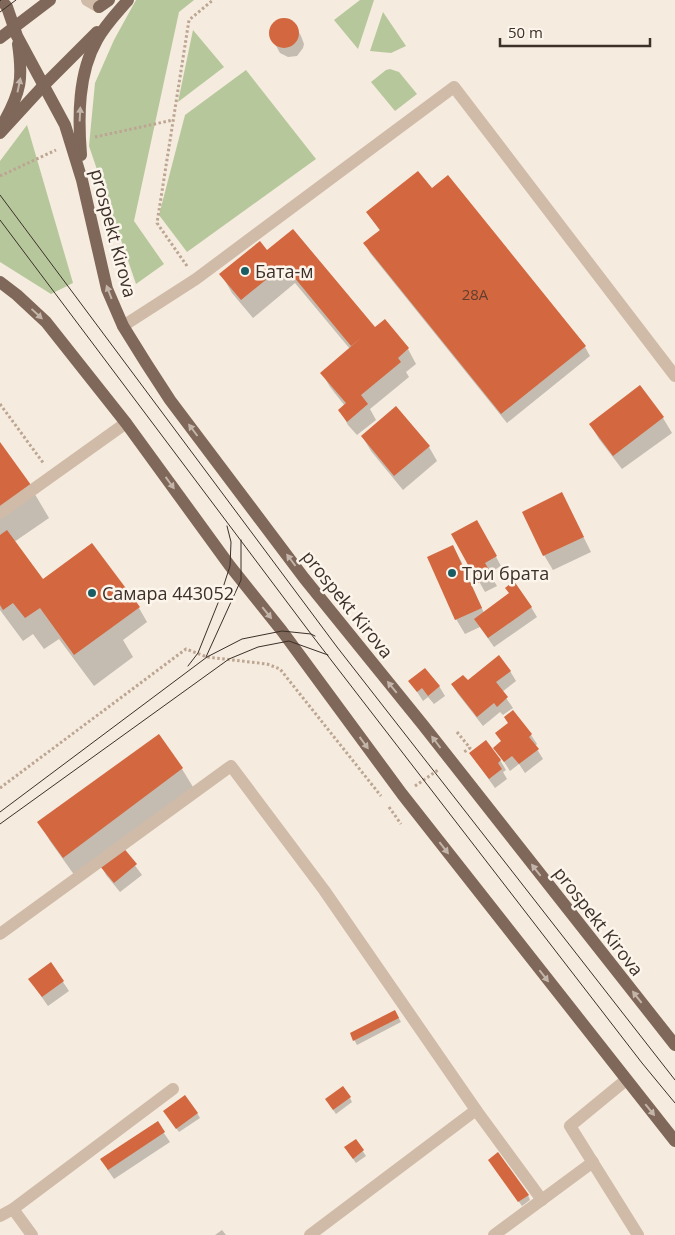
<svg xmlns="http://www.w3.org/2000/svg" width="675" height="1235" viewBox="0 0 675 1235" font-family="'Open Sans',sans-serif">
  <rect width="100%" height="100%" fill="#f5ebde"/>
  <g fill="#b7c79c">
    <path d="M136,0H194L179,12L134,221L164,264L136,284L89,146L95,83L114,40Z"/>
    <path d="M360,0H374L358,49L334,20Z"/>
    <path d="M383,12L406,46L391,53L370,51Z"/>
    <path d="M193,30L224,67L178,102Z"/>
    <path d="M390,69L399,72L417,94L395,111L371,82L386,70Z"/>
    <path d="M246,70L316,159L187,252L159,215L185,115Z"/>
    <path d="M27,125L73,283L51,294L0,262V161Z"/>
  </g>
  <g fill="#0003">
    <path d="M280,20H288L295,25L301,36L304,44L303,48L297,56L288,57L280,53L274,42L271,33L273,25Z"/>
    <path d="M431,190L585,347L590,356L507,423L370,253L365,243L380,231L368,213Z"/>
    <path d="M267,252L374,329L385,321L408,349L416,364L406,372L409,377L370,409L376,420L357,435L348,425L340,410L345,406L330,387L322,373L350,349L295,283L253,318L232,293L221,274Z"/>
    <path d="M640,387L663,418L672,433L622,469L599,439L590,424Z"/>
    <path d="M362,436L429,447L437,461L403,490L371,451Z"/>
    <path d="M0,444L30,486L49,518L14,542L43,581L139,608L147,622L123,640L133,657L94,686L59,639L44,649L33,634L23,641L0,610Z"/>
    <path d="M562,494L591,552L553,570L544,555Z"/>
    <path d="M477,522L501,566L489,573L497,586L485,592L453,535Z"/>
    <path d="M453,547L461,561L484,613L531,607L537,617L494,647L480,627L465,634L456,619Z"/>
    <path d="M510,671L516,681L502,692L513,708L503,715L500,712L483,726L458,694L452,685Z"/>
    <path d="M410,681L439,686L445,696L434,704L428,697L423,701Z"/>
    <path d="M496,733L531,735L537,744L535,746L543,759L525,773L519,764L510,771L495,748L502,742Z"/>
    <path d="M158,736L182,769L193,787L75,876L50,841L39,822Z"/>
    <path d="M470,753L500,760L506,770L503,772L507,779L495,788Z"/>
    <path d="M122,848L142,875L120,892L106,875L101,865Z"/>
    <path d="M51,964L69,991L48,1006L36,989Z"/>
    <path d="M395,1011L401,1022L357,1045L351,1034Z"/>
    <path d="M350,1098L352,1102L336,1114L329,1104Z"/>
    <path d="M197,1113L200,1118L179,1132L167,1115Z"/>
    <path d="M157,1123L170,1142L114,1179L107,1169Z"/>
    <path d="M355,1140L366,1156L356,1163L348,1152Z"/>
    <path d="M492,1165L528,1195L530,1200L522,1206Z"/>
    <path d="M222,1230L226,1235H215Z"/>
  </g>
  <g fill="#d3673f">
    <circle cx="284" cy="33" r="15"/>
    <path d="M418,171L432,188L448,175L586,346L501,414L363,243L380,230L366,212Z"/>
    <path d="M293,229L375,327L385,319L409,348L398,358L401,362L361,395L368,404L347,422L338,410L346,403L320,373L362,337L351,346L284,265L241,300L219,274L260,241L267,250Z"/>
    <path d="M640,385L664,417L613,456L589,424Z"/>
    <path d="M396,406L430,446L394,476L361,436Z"/>
    <path d="M0,442L31,485L0,508Z"/>
    <path d="M562,492L584,537L543,556L522,512Z"/>
    <path d="M477,520L497,556L485,563L492,575L478,583L451,534Z"/>
    <path d="M7,530L43,579L92,543L140,607L74,655L40,608L25,618L13,603L3,610L0,605V535Z"/>
    <path d="M453,545L482,608L455,620L427,557Z"/>
    <path d="M514,581L532,607L488,638L474,619L509,593L505,588Z"/>
    <path d="M499,655L511,671L496,682L508,697L497,707L494,703L477,717L451,684L463,675L468,680Z"/>
    <path d="M425,668L440,686L428,696L422,688L417,692L408,681Z"/>
    <path d="M513,710L532,734L529,737L539,749L519,764L512,756L504,762L493,748L501,741L495,733L508,723L504,717Z"/>
    <path d="M159,734L183,768L63,858L37,822Z"/>
    <path d="M486,740L501,760L498,763L502,769L489,779L469,753Z"/>
    <path d="M122,846L137,864L114,883L99,865Z"/>
    <path d="M51,962L64,981L42,997L28,979Z"/>
    <path d="M395,1010L399,1018L353,1041L350,1033Z"/>
    <path d="M343,1086L351,1097L333,1110L325,1099Z"/>
    <path d="M185,1095L198,1113L176,1129L163,1111Z"/>
    <path d="M158,1121L165,1132L108,1170L100,1159Z"/>
    <path d="M356,1139L364,1150L353,1159L344,1147Z"/>
    <path d="M498,1152L529,1195L518,1202L488,1160Z"/>
  </g>
  <g fill="none" stroke-linecap="round" stroke-linejoin="round">
    <g stroke="#bca592" stroke-width="3" stroke-dasharray="2.5 2.5" stroke-linecap="butt">
      <path d="M95,137L173,120"/>
      <path d="M0,176L56,150"/>
      <path d="M187,266L157,223L189,20L213,0"/>
      <path d="M0,404L44,464"/>
      <path d="M457,732L470,748L464,752"/>
      <path d="M415,786L438,770"/>
      <path d="M0,788L186,649L207,657L267,664L280,669L381,796"/>
      <path d="M389,807L401,824"/>
    </g>
    <g stroke="#d0bba8" stroke-width="12">
      <path d="M87,0L99,7"/>
      <path d="M123,326L196,279L454,87L675,376"/>
      <path d="M0,513L126,423"/>
      <path d="M0,934L231,766L324,890L476,1110"/>
      <path d="M626,1080L570,1126L638,1235"/>
      <path d="M13,1209L32,1235"/>
      <path d="M0,1216L13,1209L173,1089"/>
      <path d="M310,1235L476,1110L542,1200"/>
      <path d="M494,1235L593,1162"/>
    </g>
    <g stroke="#7f6759" stroke-width="12">
      <path d="M1,0L7,7L17,36L65,125L82,180L107,289L123,326L146,363L170,400L304,578L423,725L675,1045"/>
      <path d="M99,7L109,0"/>
      <path d="M4,122C21,91 23,79 18,44"/>
      <path d="M0,133L44,85L97,32"/>
      <path d="M81,155C78,117 78,73 97,40C105,25 117,13 128,0"/>
      <path d="M0,282L17,295L46,322L126,423L230,566L282,631L402,794L675,1141"/>
    </g>
    <g stroke="#3c3029" stroke-width="1">
      <path d="M0,1L1,0"/>
      <path d="M0,12L16,0"/>
      <path d="M0,195L337,647L675,1080"/>
      <path d="M0,220L311,634L642,1063L675,1103"/>
      <path d="M206,657L241,580V540"/>
      <path d="M188,666L198,653L218,603L230,566L231,542L227,526"/>
      <path d="M0,812L207,657L242,639L282,631L311,634L315,636"/>
      <path d="M0,824L229,659L258,647L289,641L328,655"/>
    </g>
    <path stroke="#7f6759" stroke-width="12" d="M0,38L50,0"/>
  </g>
  <defs><path id="oneway-solid" d="M-6-.8H1V-3.2L6.5 0L1 3.2V.8H-6Z" transform="scale(1.25)"/></defs>
  <g fill="#c4b5aa">
    <use href="#oneway-solid" transform="translate(19 85) rotate(-78)"/>
    <use href="#oneway-solid" transform="translate(80 114) rotate(-87)"/>
    <use href="#oneway-solid" transform="translate(109 292) rotate(-111)"/>
    <use href="#oneway-solid" transform="translate(37 314) rotate(43)"/>
    <use href="#oneway-solid" transform="translate(193 430) rotate(-127)"/>
    <use href="#oneway-solid" transform="translate(170 483) rotate(54)"/>
    <use href="#oneway-solid" transform="translate(291 560) rotate(-127)"/>
    <use href="#oneway-solid" transform="translate(267 613) rotate(51)"/>
    <use href="#oneway-solid" transform="translate(392 687) rotate(-129)"/>
    <use href="#oneway-solid" transform="translate(436 742) rotate(-127)"/>
    <use href="#oneway-solid" transform="translate(364 743) rotate(54)"/>
    <use href="#oneway-solid" transform="translate(444 848) rotate(52)"/>
    <use href="#oneway-solid" transform="translate(536 870) rotate(-128)"/>
    <use href="#oneway-solid" transform="translate(544 976) rotate(52)"/>
    <use href="#oneway-solid" transform="translate(637 997) rotate(-128)"/>
    <use href="#oneway-solid" transform="translate(650 1110) rotate(51)"/>
  </g>
  <g fill="#195c63" stroke="#fcf5ec" stroke-width="2">
    <circle cx="245" cy="271" r="5"/>
    <circle cx="452" cy="573" r="5"/>
    <circle cx="92" cy="593" r="5"/>
  </g>
  <g text-anchor="middle" dominant-baseline="central" stroke-width="5" stroke-linejoin="round" paint-order="stroke">
    <g font-size="15" fill="#623e2e">
      <text x="475" y="294">28А</text>
    </g>
    <g font-size="18" fill="#3c3029" stroke="#fcf5ec">
      <text transform="translate(114 233) rotate(75)">prospekt Kirova</text>
      <text transform="translate(348 604) rotate(51)">prospekt Kirova</text>
      <text transform="translate(599 921) rotate(52)">prospekt Kirova</text>
    </g>
    <g font-size="18" fill="#3c3029" stroke="#fcf5ec" text-anchor="start">
      <text x="255" y="271">Бата-м</text>
      <text x="462" y="573">Три брата</text>
      <text x="102" y="593">Самара 443052</text>
    </g>
  </g>
  <path d="M500 38v8h150v-8" fill="none" stroke="#3c3029" stroke-width="2.5"/>
  <text x="508" y="38" font-size="15" fill="#3c3029" stroke="#fcf5ec" stroke-width="4" paint-order="stroke">50 m</text>
</svg>
